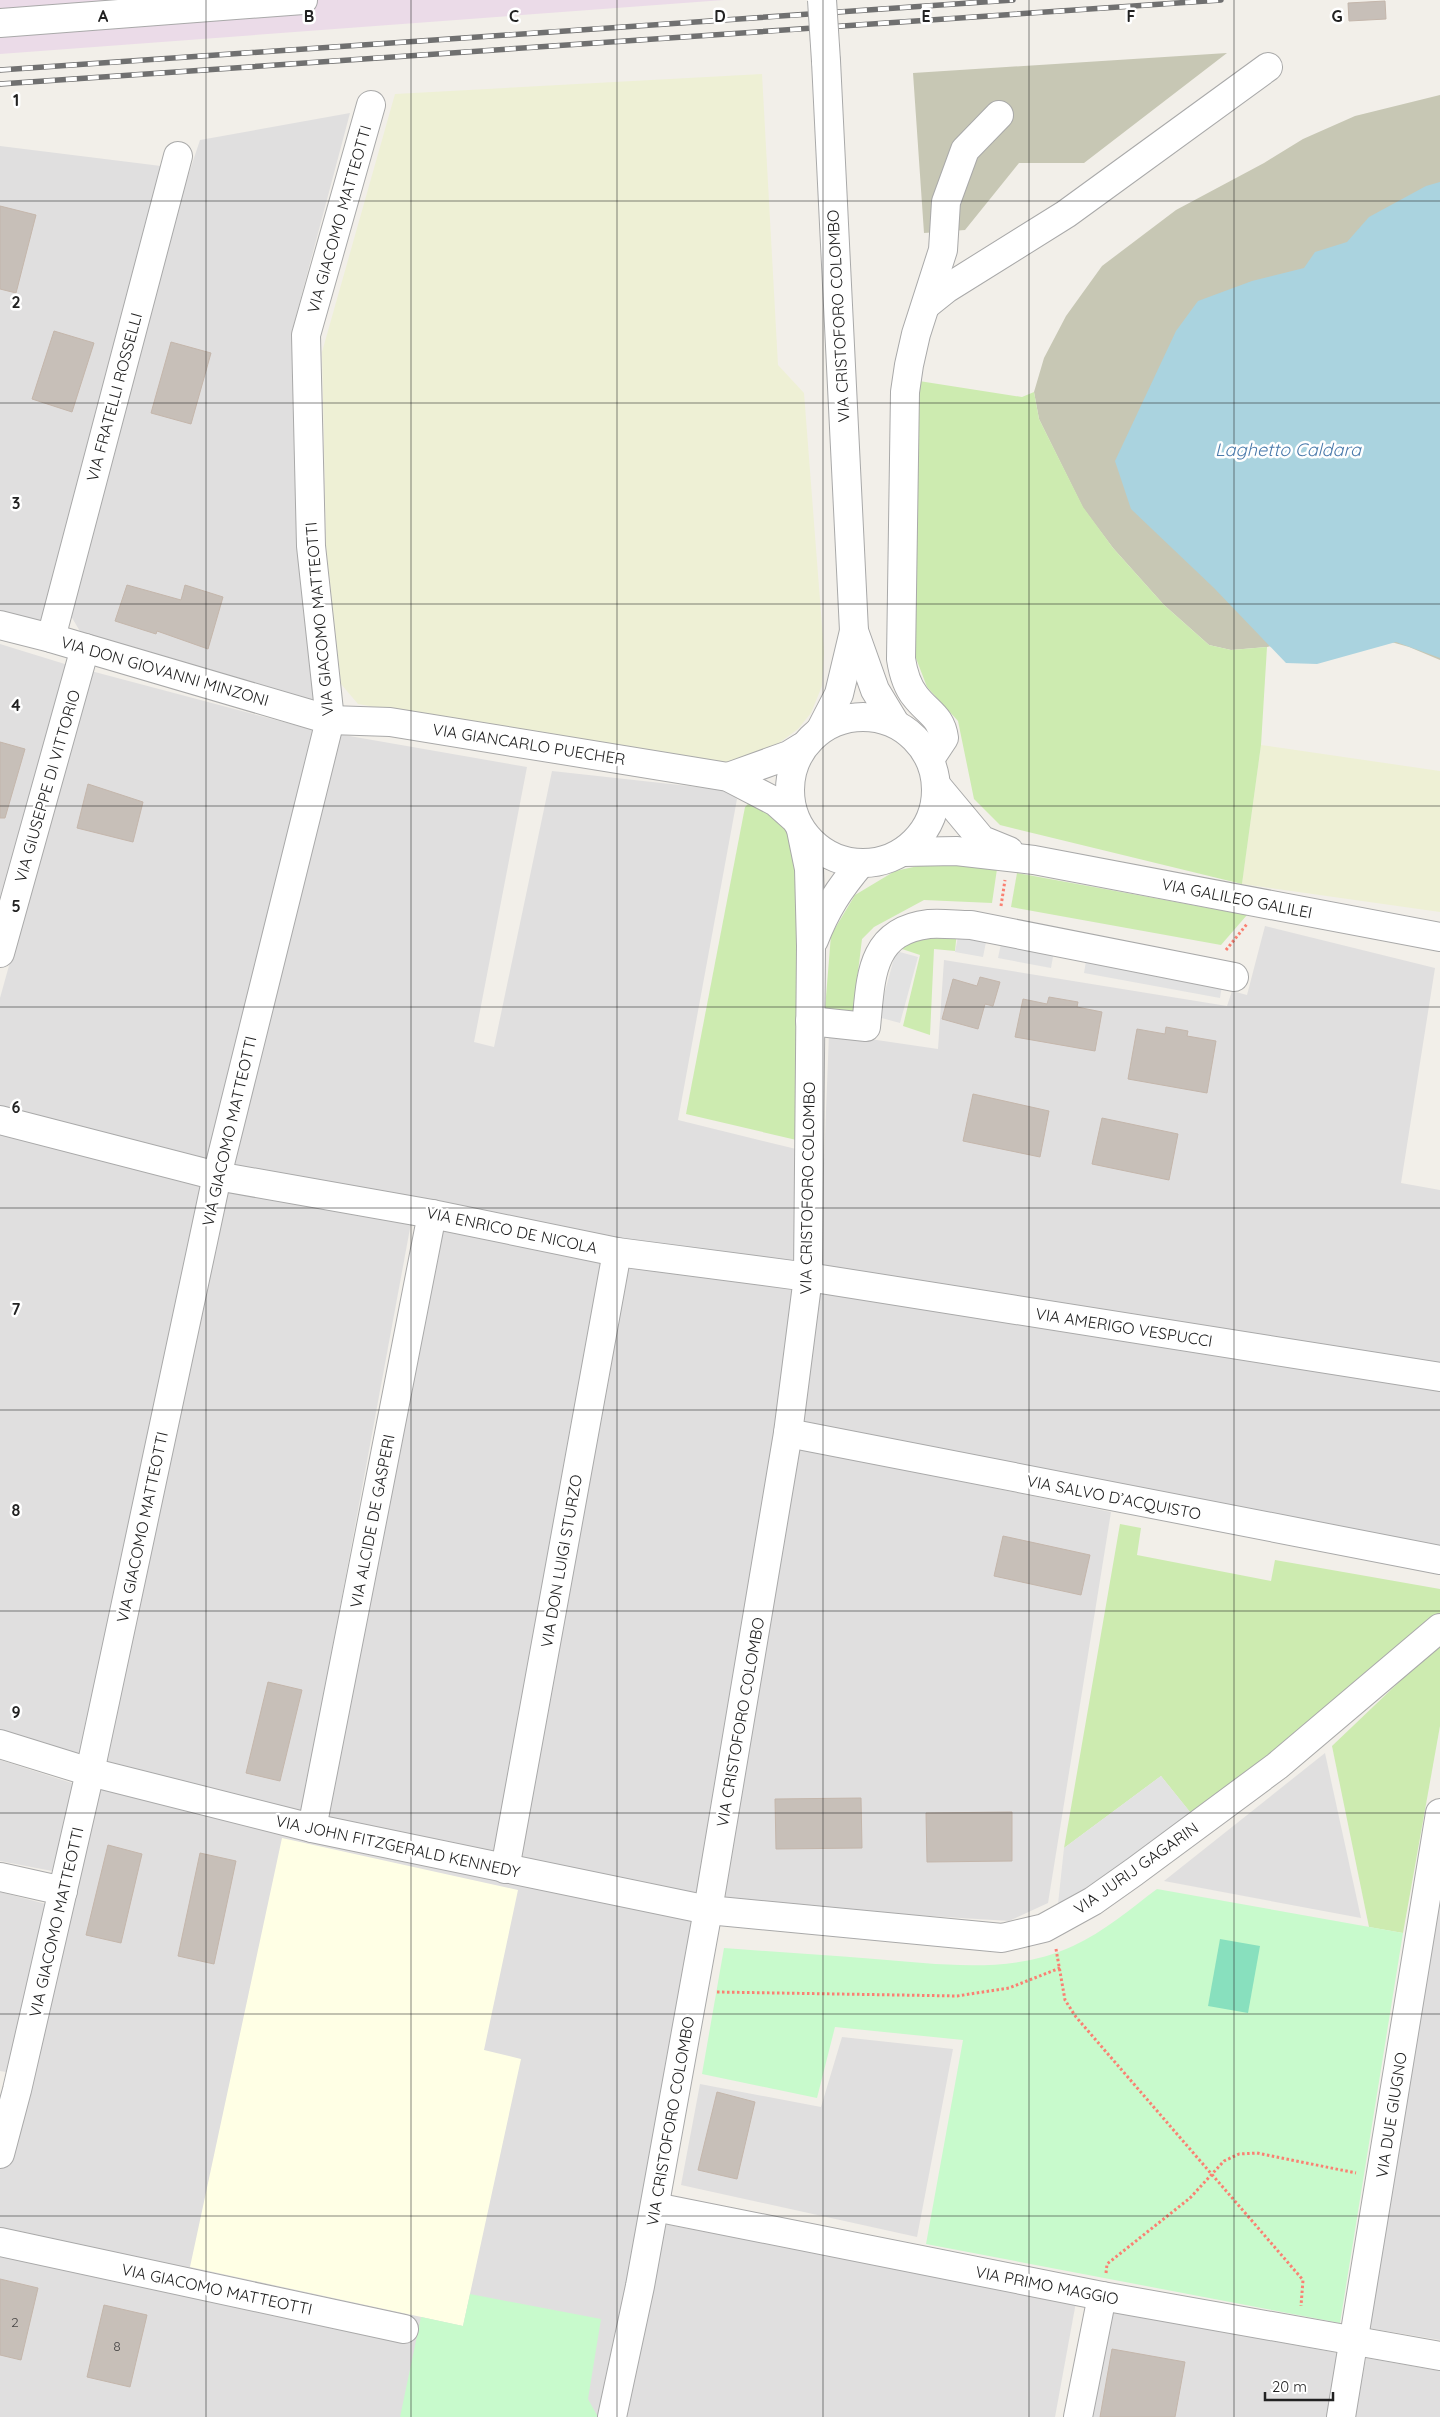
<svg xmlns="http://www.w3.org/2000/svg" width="1440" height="2417" viewBox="0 0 1440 2417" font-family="Quicksand,sans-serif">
  <rect width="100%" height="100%" fill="#f2efe9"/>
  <g fill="#e0dfdf">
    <path d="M350,113L292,331L297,534L316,702L81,633L71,616L183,191L200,140Z"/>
    <path d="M0,146L161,166L43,626L0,614Z"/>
    <path d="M0,644L68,665L0,909Z"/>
    <path d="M91,671L314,730L209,1159L0,1106V998Z"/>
    <path d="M338,734L527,767L474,1042L494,1047L552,771L725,790L737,799L678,1120L796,1149V1261L618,1238L432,1199L229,1167Z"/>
    <path d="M1265,926L1435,968L1401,1183L1440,1190V1364L820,1266L829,1033L938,1049L944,960L1227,1006L1232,991L1247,995Z"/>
    <path d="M0,1132L204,1185L83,1756L0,1731Z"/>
    <path d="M226,1188L411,1223L302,1813L102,1763Z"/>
    <path d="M442,1228L604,1261L494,1854L325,1817Z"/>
    <path d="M628,1266L794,1289L743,1641L699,1897L518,1856Z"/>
    <path d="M819,1290L1440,1391V1547L803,1423Z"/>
    <path d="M799,1448L1111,1512L1048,1903L1009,1921L724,1903Z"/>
    <path d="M1325,1753L1361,1918L1164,1881Z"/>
    <path d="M0,1760L75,1784L52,1871L0,1861Z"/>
    <path d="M99,1789L504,1874L702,1922L607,2417H0V2170Z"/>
    <path d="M0,1892L46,1904L6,2072L0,2071Z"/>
    <path d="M1440,1901V2340L1368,2328Z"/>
    <path d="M842,2037L953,2049L917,2237L681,2185L700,2084L821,2107Z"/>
    <path d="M664,2224L1076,2302L1055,2417H623Z"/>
    <path d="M1111,2310L1337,2353L1327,2417H1092Z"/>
    <path d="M1366,2358L1440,2371V2417H1355Z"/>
  </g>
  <path fill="#ebdbe8" d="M0,0H724L0,54Z"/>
  <path fill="#ffffe5" d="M282,1838L518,1890L484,2050L521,2059L463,2326L190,2267Z"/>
  <g fill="#c7c7b4">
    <path d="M1227,53L1084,163H1019L965,230L924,233L913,73Z"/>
    <path d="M1440,95V660L1409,647L1370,636L1305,637L1267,647L1231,650L1209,645L1164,605L1113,548L1083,508L1039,419L1034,392L1044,358L1066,316L1102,266L1176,210L1264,163L1303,139L1355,116Z"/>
  </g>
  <g fill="#eef0d5">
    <path d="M762,74L778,365L804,393L824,652L822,686L811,713L798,729L779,743L715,767L358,704L341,684L326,546L322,352L395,94Z"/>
    <path d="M1261,745L1440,771V912L1242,884Z"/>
  </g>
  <g fill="#cdebb0">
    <path d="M919,381L1022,397L1034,392L1039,419L1083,507L1113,548L1164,605L1209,645L1231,650L1267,647L1261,745L1242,884L1000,825L974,799L958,721L927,687L914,653Z"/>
    <path d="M752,800L792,831L804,875L805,1142L686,1114L745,807Z"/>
    <path d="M937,862L997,869L992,903L924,900L874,927L862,939L853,1013L825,1009L831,935L855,895L895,871Z"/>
    <path d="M1017,873L1247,915L1221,945L1011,907Z"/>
    <path d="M957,931L955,951L934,949L930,1035L903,1026L920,955L899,948L903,943Z"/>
    <path d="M1120,1524L1141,1528L1137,1555L1271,1581L1275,1560L1440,1589V1617L1194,1817L1161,1776L1064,1848Z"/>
    <path d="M1440,1643V1726L1403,1933L1369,1927L1332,1746Z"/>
  </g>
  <g fill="#c8facc">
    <path d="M1157,1889L1403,1933L1340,2323L926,2244L963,2040L835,2027L817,2098L702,2074L724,1948C774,1952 825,1955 875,1959C940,1964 1011,1975 1073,1946C1104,1932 1130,1909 1157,1889Z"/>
    <path d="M470,2294L601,2319L588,2399L598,2417H400L421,2317L463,2326Z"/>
  </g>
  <path fill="#88e0be" d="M1220,1939L1260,1946L1248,2013L1208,2006Z"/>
  <g fill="#e2e2e2">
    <path d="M959,932L987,937L983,957L955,952Z"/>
    <path d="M1002,939L1054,951L1051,968L998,958Z"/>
    <path d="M896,951L918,957L900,1023L878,1017Z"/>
    <path d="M1087,955L1223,979L1220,998L1084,973Z"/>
    <path d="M1161,1776L1194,1817L1136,1859L1058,1904L1064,1848Z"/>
  </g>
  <path fill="#aad3df" d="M1440,182V658L1396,642L1317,664L1286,663L1214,588L1131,509L1115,461L1176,331L1198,301L1252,281L1304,268L1315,252L1347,242L1369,217L1426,186Z"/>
  <g fill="#c7bfb8" stroke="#c4b6ab">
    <path d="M1385,1L1386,19L1349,21L1348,3Z"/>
    <path d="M0,206L36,215L16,293L0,289Z"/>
    <path d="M54,331L94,343L72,412L32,399Z"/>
    <path d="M171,342L211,353L191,424L151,413Z"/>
    <path d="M127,585L181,600L185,585L223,597L208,649L157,631L156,634L115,621Z"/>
    <path d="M0,742L25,749L5,818H0Z"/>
    <path d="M88,784L143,802L133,842L77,828Z"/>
    <path d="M980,977L1000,982L993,1006L985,1004L978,1029L942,1019L953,979L977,986Z"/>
    <path d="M1049,997L1078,1002L1077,1007L1102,1012L1095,1051L1015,1037L1023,999L1047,1004Z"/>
    <path d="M1166,1027L1188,1031L1187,1036L1216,1041L1207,1093L1128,1079L1137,1029L1165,1034Z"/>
    <path d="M973,1094L1049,1111L1040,1157L963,1141Z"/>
    <path d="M1102,1118L1178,1134L1169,1180L1092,1164Z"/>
    <path d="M1003,1536L1090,1555L1081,1595L994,1576Z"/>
    <path d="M268,1682L302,1690L280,1781L246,1773Z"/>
    <path d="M861,1798L862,1848L776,1849L775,1799Z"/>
    <path d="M1012,1812V1861L927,1862L926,1813Z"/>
    <path d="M108,1845L142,1854L121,1943L86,1935Z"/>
    <path d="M200,1853L236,1861L214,1964L178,1956Z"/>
    <path d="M717,2092L755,2102L737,2179L698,2170Z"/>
    <path d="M0,2279L38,2288L21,2360L0,2355Z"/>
    <path d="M104,2305L147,2315L130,2387L87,2377Z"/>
    <path d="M1112,2349L1185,2362L1175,2417H1100Z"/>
  </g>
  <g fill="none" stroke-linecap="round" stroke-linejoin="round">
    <g stroke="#a9a9a9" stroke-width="30">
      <g id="minor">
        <path d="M0,23L303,0"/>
        <path d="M826,61L854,631L875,690L895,723"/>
        <path d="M926,305L946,289L1066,214L1268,67"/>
        <path d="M0,625L51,638L330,720L390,722L728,777L776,802L795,819"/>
        <path d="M51,638L178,156"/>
        <circle cx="863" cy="790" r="73"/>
        <path d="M821,729L839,694L854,631"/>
        <path d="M930,759L944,738C941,716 928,713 915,696C907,686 903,672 901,659L905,392L909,365L916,334L943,250L946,202L965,150L999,115"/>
        <path d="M728,777L789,755L802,747"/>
        <path d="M937,786L982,840L1009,851"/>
        <path d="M903,852L956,851L1034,860L1440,937"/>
        <path d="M814,940C826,909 839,889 861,863"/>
        <path d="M0,953L85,648"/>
        <path d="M810,1021L866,1027C871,979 869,931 929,924C943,923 958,925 971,925L1234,977"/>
        <path d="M0,1120L217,1176L432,1214L617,1252L808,1277L1440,1377"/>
        <path d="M788,1433L1440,1560"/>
        <path d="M0,1744L90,1772L312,1828L708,1910L1002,1938L1044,1928L1093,1901L1134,1872L1277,1766L1440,1628"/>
        <path d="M312,1828L432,1214"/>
        <path d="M505,1869L617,1252"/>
        <path d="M0,1877L63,1891"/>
        <path d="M0,2154L17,2090L90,1772L217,1176L330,720L311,546L306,335L371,105"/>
        <path d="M655,2207L1102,2296L1440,2356"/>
        <path d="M0,2242L404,2329"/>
        <path d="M612,2417L640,2286L708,1910L788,1433L808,1277L811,946L809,869L801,830"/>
        <path d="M1078,2417L1102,2296"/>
        <path d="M1341,2417L1440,1813"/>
      </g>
    </g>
    <g stroke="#fa8072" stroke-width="3" stroke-dasharray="2.5 2.5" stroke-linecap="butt">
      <path d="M1001,906L1005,880"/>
      <path d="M1226,950L1247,924"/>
      <path d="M1056,1949L1065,2000L1076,2017L1303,2280L1301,2306"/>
      <path d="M717,1992L957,1996L1009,1988L1060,1968"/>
      <path d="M1106,2273L1107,2264L1190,2198L1224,2161L1239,2154L1257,2153L1356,2173"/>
    </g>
    <use href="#minor" stroke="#fff" stroke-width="28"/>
    <g stroke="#707070" stroke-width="5.5">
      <g id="rail">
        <path d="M0,70L1013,0"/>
        <path d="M0,84L1221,0"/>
      </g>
    </g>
    <use href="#rail" stroke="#fff" stroke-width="4" stroke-dasharray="11" stroke-linecap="butt"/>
    <g stroke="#a9a9a9" stroke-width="30" stroke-linecap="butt">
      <path id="minor-bridge" d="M822,0L826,61"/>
    </g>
    <use href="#minor-bridge" stroke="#fff" stroke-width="28"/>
  </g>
  <path fill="none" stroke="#222" stroke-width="1" stroke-opacity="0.55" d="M206,0V2417M411,0V2417M617,0V2417M823,0V2417M1029,0V2417M1234,0V2417M0,201H1440M0,403H1440M0,604H1440M0,806H1440M0,1007H1440M0,1208H1440M0,1410H1440M0,1611H1440M0,1813H1440M0,2014H1440M0,2216H1440"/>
  <g text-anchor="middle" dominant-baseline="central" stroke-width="5" stroke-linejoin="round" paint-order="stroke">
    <g font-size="14" fill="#4b4948">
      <text x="15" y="2322">2</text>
      <text x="117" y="2346">8</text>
    </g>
    <g font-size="16" fill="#222" stroke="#fff">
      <text transform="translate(339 219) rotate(-74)">VIA GIACOMO MATTEOTTI</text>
      <text transform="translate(838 316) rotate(-93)">VIA CRISTOFORO COLOMBO</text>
      <text transform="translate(114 397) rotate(-75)">VIA FRATELLI ROSSELLI</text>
      <text transform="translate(319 619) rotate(-95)">VIA GIACOMO MATTEOTTI</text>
      <text transform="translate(165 671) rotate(16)">VIA DON GIOVANNI MINZONI</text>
      <text transform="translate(529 744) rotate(9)">VIA GIANCARLO PUECHER</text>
      <text transform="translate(47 786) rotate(-74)">VIA GIUSEPPE DI VITTORIO</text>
      <text transform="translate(1237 898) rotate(11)">VIA GALILEO GALILEI</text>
      <text transform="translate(229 1131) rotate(-77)">VIA GIACOMO MATTEOTTI</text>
      <text transform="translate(807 1188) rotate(-89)">VIA CRISTOFORO COLOMBO</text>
      <text transform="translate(512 1230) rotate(12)">VIA ENRICO DE NICOLA</text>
      <text transform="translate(1124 1327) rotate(9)">VIA AMERIGO VESPUCCI</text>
      <text transform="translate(1114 1497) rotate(11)">VIA SALVO D’ACQUISTO</text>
      <text transform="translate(372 1521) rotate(-79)">VIA ALCIDE DE GASPERI</text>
      <text transform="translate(142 1527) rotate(-78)">VIA GIACOMO MATTEOTTI</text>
      <text transform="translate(561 1561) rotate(-80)">VIA DON LUIGI STURZO</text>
      <text transform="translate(740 1722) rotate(-80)">VIA CRISTOFORO COLOMBO</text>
      <text transform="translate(398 1846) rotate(12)">VIA JOHN FITZGERALD KENNEDY</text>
      <text transform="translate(1136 1868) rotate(-35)">VIA JURIJ GAGARIN</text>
      <text transform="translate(56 1922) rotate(-77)">VIA GIACOMO MATTEOTTI</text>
      <text transform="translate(1391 2115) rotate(-81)">VIA DUE GIUGNO</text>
      <text transform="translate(670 2121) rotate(-80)">VIA CRISTOFORO COLOMBO</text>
      <text transform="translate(1047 2285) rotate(11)">VIA PRIMO MAGGIO</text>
      <text transform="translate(217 2289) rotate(12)">VIA GIACOMO MATTEOTTI</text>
    </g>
    <g font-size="18" font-style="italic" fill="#4a7aab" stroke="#fff">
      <text x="1288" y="449">Laghetto Caldara</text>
    </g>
  </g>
  <g font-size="16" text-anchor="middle" font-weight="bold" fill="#222" stroke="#fff" stroke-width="5" stroke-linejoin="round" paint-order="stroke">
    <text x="103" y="22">A</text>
    <text x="309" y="22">B</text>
    <text x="514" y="22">C</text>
    <text x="720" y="22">D</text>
    <text x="926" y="22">E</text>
    <text x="1131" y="22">F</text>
    <text x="1337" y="22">G</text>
    <text x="16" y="106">1</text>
    <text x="16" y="308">2</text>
    <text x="16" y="509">3</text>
    <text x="16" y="711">4</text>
    <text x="16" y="912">5</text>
    <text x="16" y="1113">6</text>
    <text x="16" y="1315">7</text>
    <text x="16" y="1516">8</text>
    <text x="16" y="1718">9</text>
  </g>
  <path d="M1265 2392v8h68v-8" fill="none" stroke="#222222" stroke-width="2.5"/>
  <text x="1272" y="2392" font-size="15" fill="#222222" stroke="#ffffff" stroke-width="4" paint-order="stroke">20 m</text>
</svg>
